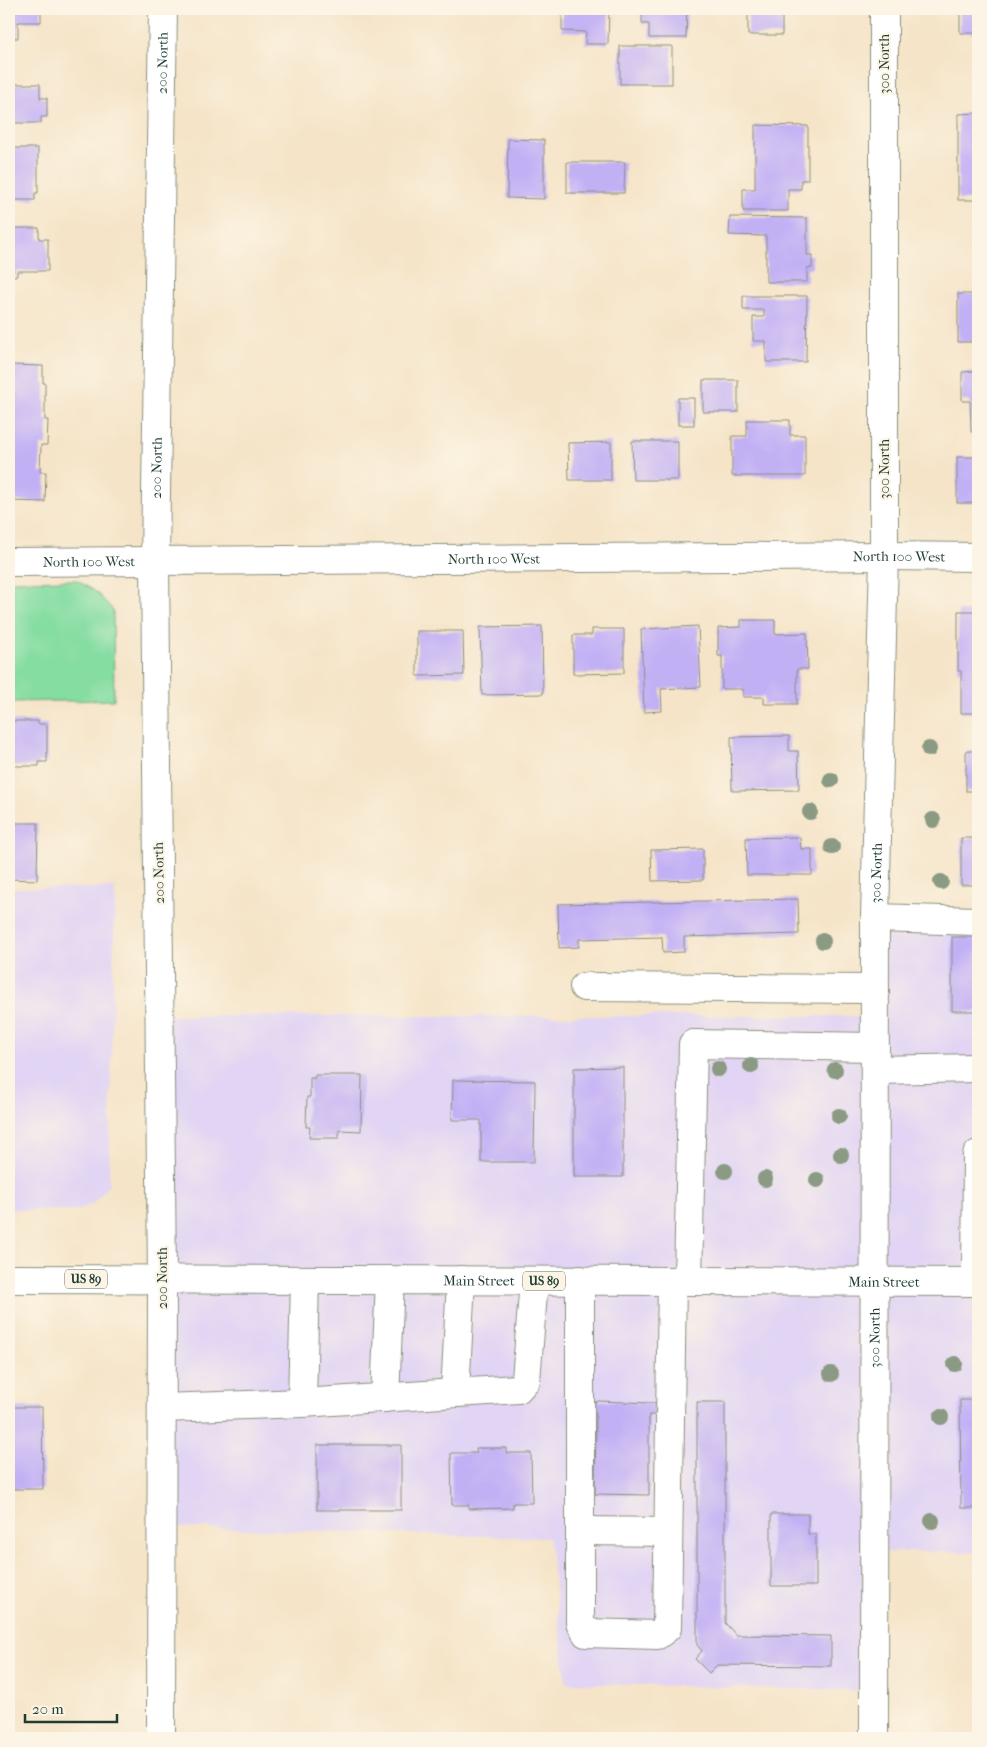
<svg xmlns="http://www.w3.org/2000/svg" width="987" height="1747" viewBox="0 0 987 1747" font-family="'IM FELL French Canon',serif">
  <rect width="100%" height="100%" fill="#fcf5e5"/>
  <filter id="ink" filterUnits="userSpaceOnUse"><feTurbulence type="fractalNoise" baseFrequency=".02" numOctaves="2"/><feDisplacementMap in="SourceGraphic" scale="10" xChannelSelector="R" yChannelSelector="G"/><feConvolveMatrix kernelMatrix="1 2 1 2 8 2 1 2 1" color-interpolation-filters="sRGB"/></filter>
  <filter id="wash" filterUnits="userSpaceOnUse"><feTurbulence type="fractalNoise" baseFrequency=".0096" numOctaves="4" result="noise"/><feDisplacementMap in="SourceGraphic" scale="20" xChannelSelector="R" yChannelSelector="G"/><feGaussianBlur stdDeviation="1.12" result="paint"/><feColorMatrix in="noise" values="0 0 0 0 0 0 0 0 0 0 0 0 0 0 0 0 0 1.4 0 .05"/><feComposite in="paint" operator="in"/></filter>
  <g filter="url(#wash)">
    <rect width="100%" height="100%" fill="#f5e4c8"/>
    <g fill="#e1d4f4">
      <path d="M9,888H115L109,1184L94,1203L77,1210H9Z"/>
      <path d="M875,918L978,920V1552H874V1691L566,1683L549,1538L161,1527L160,1016H875Z"/>
    </g>
    <path fill="#85dda2" stroke="#528d6b" d="M77,580L97,593L113,610L114,700L9,702V581Z"/>
    <g id="blocks">
      <g fill="#c2b0f5">
        <path d="M9,9H41V22H18V38H9Z"/>
        <path d="M562,9H609L608,44H585L586,32L562,31Z"/>
        <path d="M642,9H687L686,38H649V24H642Z"/>
        <path d="M765,9H808V11H792V15L782,14V35H748V14H765Z"/>
        <path d="M953,9H978V33H960V12H953Z"/>
        <rect x="620" y="46" width="52" height="38"/>
        <path d="M9,84H40V98H47V117H41V123H9Z"/>
        <path d="M978,113V200H958V114Z"/>
        <path d="M755,125L808,126V180H801V189H788V211H743V189H755Z"/>
        <path d="M508,139L544,140V199L507,198Z"/>
        <path d="M9,148H38V193H35V200H12V210H9Z"/>
        <path d="M567,162H625L624,193H567Z"/>
        <path d="M730,217L807,218V255H812V268H807V282H766V236L729,235Z"/>
        <path d="M9,228H39V239H48V271H17V276H9Z"/>
        <rect x="958" y="294" width="20" height="48"/>
        <path d="M743,296H807L806,362H766V341H753V317H764V310H743Z"/>
        <path d="M9,365L43,366V383H45V420H48L47,445H41L40,472H46L45,502L9,501Z"/>
        <path d="M978,371V432H971L970,401H962V372Z"/>
        <rect x="703" y="380" width="35" height="32"/>
        <rect x="678" y="398" width="16" height="27"/>
        <path d="M747,420H790V435H805V476H732V436H747Z"/>
        <path d="M632,441H678V480H633Z"/>
        <path d="M611,442V480H569L568,443Z"/>
        <rect x="957" y="457" width="21" height="46"/>
        <path d="M958,611H978V713H961V671H958Z"/>
        <path d="M741,620H775V634L807,633L808,669H797V704H764V697H743V689H722V656H718V628L741,627Z"/>
        <path d="M542,626L543,694L482,695L480,627Z"/>
        <path d="M698,626L701,687L661,689L662,711L644,712L641,629Z"/>
        <path d="M592,629H624V673L573,674V635H592Z"/>
        <path d="M417,631H463L464,675L417,676Z"/>
        <path d="M9,721H38V724H47V762H39V766H9Z"/>
        <path d="M789,736V751H798L799,790L732,791L731,737Z"/>
        <rect x="966" y="751" width="12" height="40"/>
        <path d="M9,823H38L37,880L9,879Z"/>
        <path d="M800,837L801,849H812V875H747L746,838Z"/>
        <rect x="961" y="838" width="17" height="47"/>
        <path d="M703,849V880L652,881L651,850Z"/>
        <path d="M798,899L799,934L684,937V952L663,953L662,937L579,939V947L559,948L558,904Z"/>
        <rect x="952" y="937" width="26" height="74"/>
        <path d="M623,1067V1177H574V1068Z"/>
        <path d="M315,1075H362L361,1131L339,1130V1138H309L310,1127H306L307,1097H310V1078H315Z"/>
        <path d="M453,1080L535,1081L534,1162H481V1120H452Z"/>
        <path d="M960,1400H978V1508H961Z"/>
        <path d="M598,1401L652,1403L656,1404L657,1408L656,1413L654,1415H649V1495L595,1494L596,1414L593,1409L594,1403Z"/>
        <path d="M697,1402H725V1623L736,1635L831,1636V1666L717,1665L709,1673L695,1659L702,1651L697,1645Z"/>
        <path d="M9,1407H42L43,1489H9Z"/>
        <rect x="317" y="1445" width="84" height="65"/>
        <path d="M476,1448H506V1453H531L532,1503H513V1508L469,1509V1505H452L451,1453H477Z"/>
        <path d="M771,1514H808V1534H816V1586H771Z"/>
      </g>
    </g>
  </g>
  <g filter="url(#ink)">
    <use href="#blocks" fill-opacity="0" stroke="#8a907e" stroke-width="1"/>
    <g fill="none" stroke-linecap="round" stroke-linejoin="round">
      <g stroke="#8a907e" stroke-width="30">
        <g id="minor">
          <path id="s1" d="M9,562L884,556L978,557"/>
          <path d="M875,918L978,921"/>
          <path d="M584,987L875,989"/>
          <path d="M875,1070L978,1068"/>
          <path d="M580,1280V1622L586,1633L658,1635L667,1628L672,1281"/>
          <path d="M688,1281L693,1044L875,1047"/>
          <path d="M976,1282L977,1155L978,1154"/>
          <path d="M455,1393L461,1280"/>
          <path d="M385,1398L390,1280"/>
          <path d="M302,1403L305,1280"/>
          <path d="M162,1408L302,1403L518,1389L526,1380L534,1281"/>
          <path d="M580,1531L668,1532"/>
          <path id="s2" d="M161,1738L162,1279L155,562L163,9"/>
          <path id="s3" d="M874,1738L875,918L884,556V9"/>
        </g>
      </g>
      <g stroke="#8a907e" stroke-width="30">
        <g id="major">
          <path id="s4" d="M9,1279L978,1282"/>
        </g>
      </g>
      <use href="#minor" stroke="#fff" stroke-width="28"/>
      <use href="#major" stroke="#fff" stroke-width="28"/>
    </g>
    <g fill="#8a9a83">
      <circle cx="929" cy="749" r="8"/>
      <circle cx="831" cy="780" r="8"/>
      <circle cx="810" cy="812" r="8"/>
      <circle cx="933" cy="820" r="8"/>
      <circle cx="832" cy="847" r="8"/>
      <circle cx="941" cy="882" r="8"/>
      <circle cx="823" cy="941" r="8"/>
      <circle cx="751" cy="1066" r="8"/>
      <circle cx="718" cy="1069" r="8"/>
      <circle cx="835" cy="1070" r="8"/>
      <circle cx="839" cy="1116" r="8"/>
      <circle cx="841" cy="1155" r="8"/>
      <circle cx="725" cy="1171" r="8"/>
      <circle cx="765" cy="1179" r="8"/>
      <circle cx="817" cy="1180" r="8"/>
      <circle cx="955" cy="1364" r="8"/>
      <circle cx="831" cy="1374" r="8"/>
      <circle cx="941" cy="1417" r="8"/>
      <circle cx="932" cy="1521" r="8"/>
    </g>
  </g>
  <g text-anchor="middle" dominant-baseline="central" stroke-width="4" stroke-linejoin="round" paint-order="stroke">
    <g fill="#fcf5e5" stroke="#617469" stroke-width="1">
      <rect x="65" y="1269.5" width="42" height="19" rx="4"/>
      <rect x="523" y="1271.5" width="42" height="19" rx="4"/>
    </g>
    <g font-size="12" font-weight="bold" fill="#1f3d34">
      <text x="86" y="1279">US 89</text>
      <text x="544" y="1281">US 89</text>
    </g>
    <g font-size="14" fill="#1f3d34" stroke="#fcf5e5">
      <text stroke="none"><textPath href="#s2" startOffset="1675">200 North</textPath></text>
      <text transform="translate(884 64) rotate(-90)">300 North</text>
      <text stroke="none"><textPath href="#s2" startOffset="1270">200 North</textPath></text>
      <text transform="translate(884 469) rotate(-90)">300 North</text>
      <text stroke="none"><textPath href="#s1" startOffset="890">North 100 West</textPath></text>
      <text stroke="none"><textPath href="#s1" startOffset="485">North 100 West</textPath></text>
      <text stroke="none"><textPath href="#s1" startOffset="80">North 100 West</textPath></text>
      <text transform="translate(159 873) rotate(-91)">200 North</text>
      <text stroke="none"><textPath href="#s3" startOffset="865">300 North</textPath></text>
      <text transform="translate(162 1278) rotate(-90)">200 North</text>
      <text stroke="none"><textPath href="#s4" startOffset="470">Main Street</textPath></text>
      <text stroke="none"><textPath href="#s4" startOffset="875">Main Street</textPath></text>
      <text stroke="none"><textPath href="#s3" startOffset="400">300 North</textPath></text>
    </g>
  </g>
  <rect width="987" height="1747" fill="none" stroke="#fcf5e5" stroke-width="30"/>
  <path d="M25 1714v8h92v-8" fill="none" stroke="#1f3d34" stroke-width="2.5"/>
  <text x="32" y="1714" font-size="15" fill="#1f3d34" stroke="#fcf5e5" stroke-width="4" paint-order="stroke">20 m</text>
</svg>
